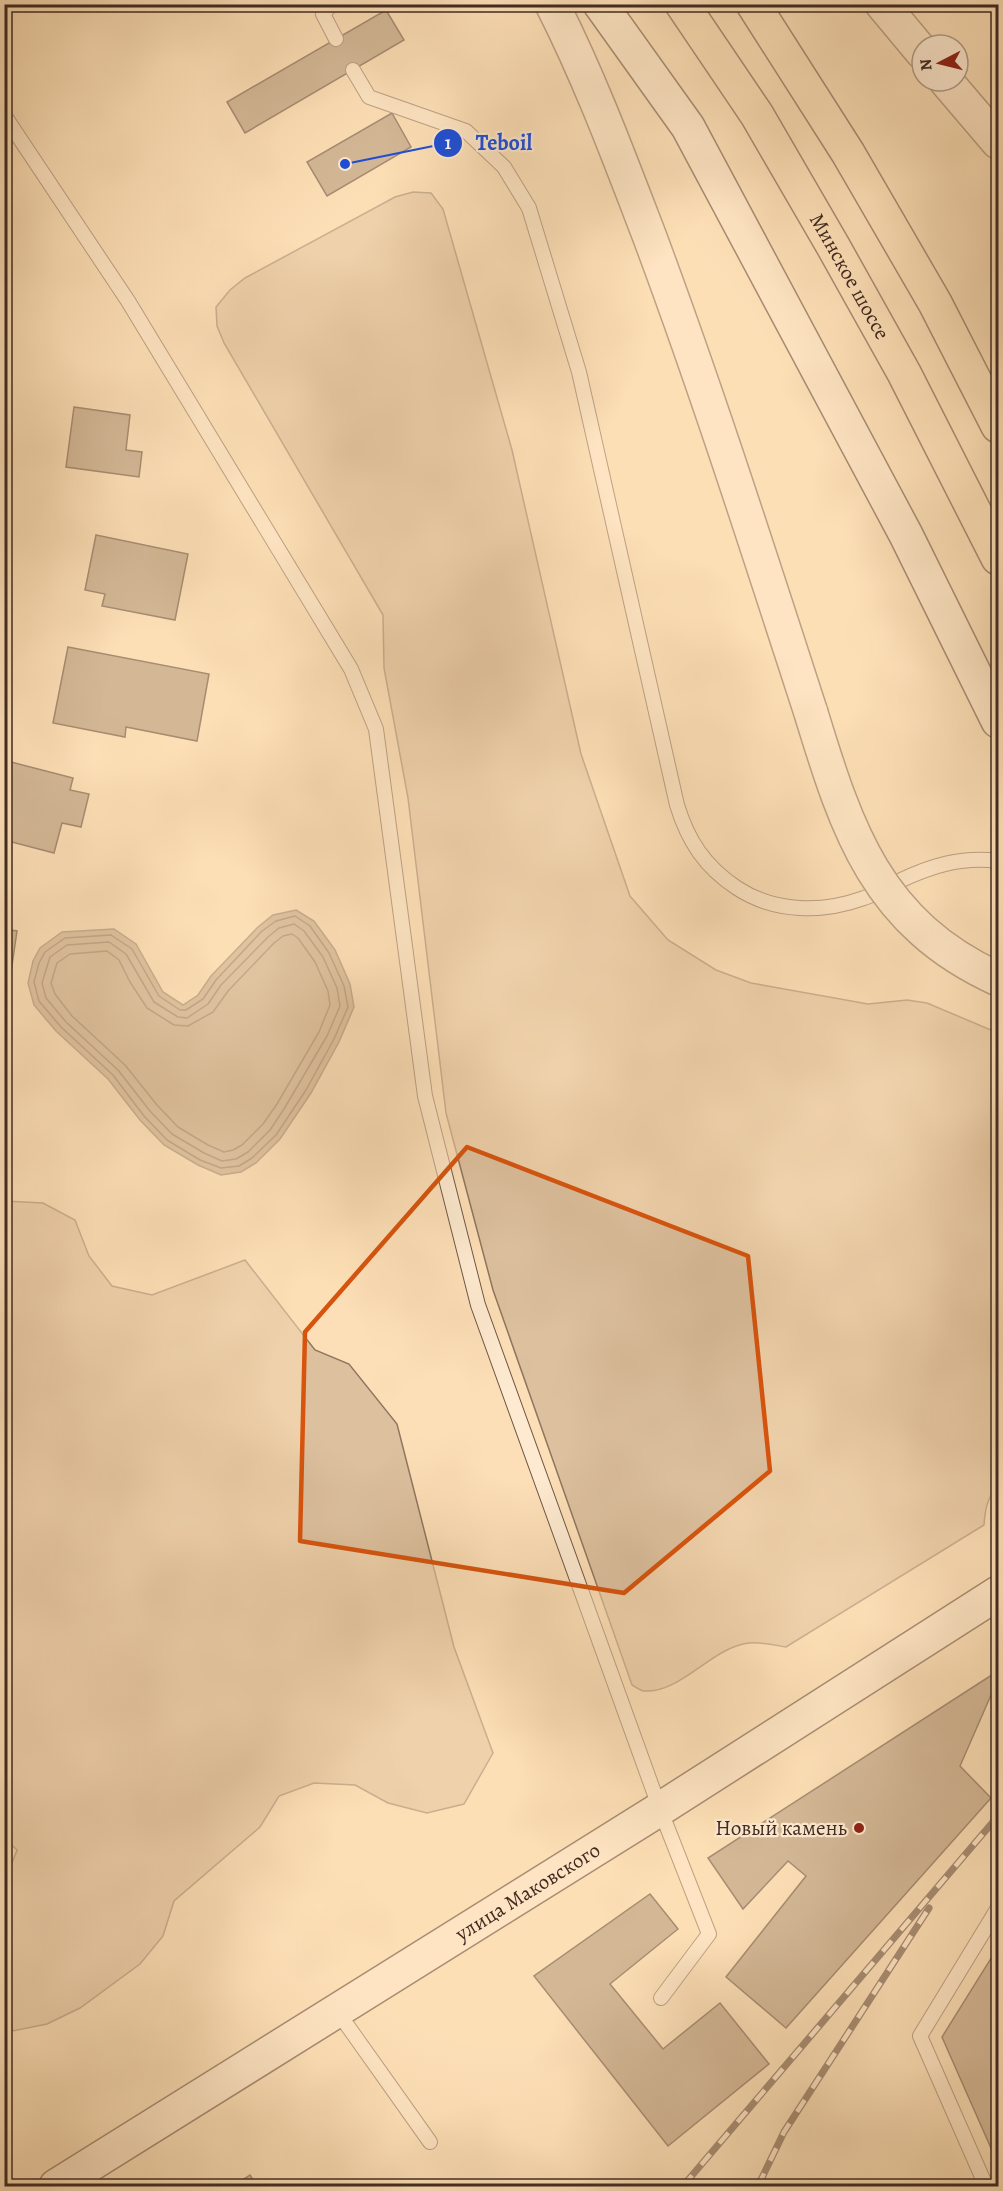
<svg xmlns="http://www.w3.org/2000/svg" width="1003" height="2191" viewBox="0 0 1003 2191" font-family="Alegreya,serif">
  <rect width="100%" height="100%" fill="#fddfb7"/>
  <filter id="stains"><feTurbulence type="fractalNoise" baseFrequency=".00333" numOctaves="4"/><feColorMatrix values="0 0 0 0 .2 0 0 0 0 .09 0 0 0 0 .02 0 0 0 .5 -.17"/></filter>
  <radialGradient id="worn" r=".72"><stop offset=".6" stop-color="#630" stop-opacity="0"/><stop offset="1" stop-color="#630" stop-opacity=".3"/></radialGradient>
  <g fill="#ddc09e" stroke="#8e7660" stroke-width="1.5">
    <path d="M413,192L431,193L443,209L512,450L581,754L630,896L668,940L716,970L751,983L868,1004L907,1000L927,1003L998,1033V1276L993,1295L998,1306V1487C987,1496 985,1511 984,1525L786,1647C774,1645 761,1642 749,1643C712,1647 682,1693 644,1691C640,1691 636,1687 632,1685L493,1290L446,1113L408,798L384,668L383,615L224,343L217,326L216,307L230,290L245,278L395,197Z"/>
    <path d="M4,1201L43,1203L75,1220L89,1256L112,1286L152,1295L245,1260L315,1350L349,1364L397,1424L454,1647L493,1753L464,1804L427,1813L388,1803L355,1785L314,1783L279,1796L260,1827L174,1901L163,1936L140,1964L80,2008L47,2024L13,2031L4,2012L5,1881L17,1850L4,1838Z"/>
  </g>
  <path fill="#bda284" stroke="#8b725d" stroke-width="1.5" d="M296,910L314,921L335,950L350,984L354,1007L339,1042L311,1093L280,1139L256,1163L241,1172L221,1175L198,1165L164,1145L140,1120L108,1079L56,1031L34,1005L28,983L33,961L40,948L62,932L114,929L136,944L163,992L183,1005L198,995L211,976L258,927L273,915Z"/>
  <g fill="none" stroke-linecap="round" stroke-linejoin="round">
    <g stroke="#7e6653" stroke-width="1.5">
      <path d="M295,916L310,926L329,953L344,986L348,1007L334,1039L306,1090L276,1135L252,1158L239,1166L221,1168L200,1160L167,1140L144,1116L113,1075L61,1027L39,1001L34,982L39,963L45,952L65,938L111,935L132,949L159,996L180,1010H186L203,999L216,980L262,931L276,921Z"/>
      <path d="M294,924L304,931L323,957L337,988L340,1006L327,1036L284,1109L270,1130L248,1152L236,1159L222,1161L204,1153L172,1134L150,1111L118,1070L66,1022L46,998L42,983L50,957L67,945L109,942L126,954L154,1002L178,1017L187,1018L208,1004L221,985L268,937L279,928Z"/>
      <path d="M292,934L298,938L315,962L328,991L330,1005L319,1032L277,1104L263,1124L242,1145L233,1150L224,1152L208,1145L178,1127L157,1105L125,1065L72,1016L55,994L51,983L57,963L70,954L107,951L119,960L130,982L147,1008L174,1025L188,1026L213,1012L228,991L274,943L283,936Z"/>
    </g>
  </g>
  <g fill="#a2896f" stroke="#402b22" stroke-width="1.5">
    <path d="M386,10L404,40L245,133L227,102Z"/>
    <path d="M392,113L411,147L327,196L307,162Z"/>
    <path d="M74,407L130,415L126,450L142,452L139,477L66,467Z"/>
    <path d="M96,535L188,554L175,620L102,606L105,594L85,590Z"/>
    <path d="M68,647L209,674L197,741L126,727L125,737L53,723Z"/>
    <path d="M11,762L73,778L70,790L89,794L81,827L62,823L54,853L4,840V790Z"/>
    <path d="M4,929L17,931L10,979L4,978Z"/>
    <path d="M998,1671V1679L960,1766L991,1798L786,2028L726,1977L806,1876L788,1861L743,1909L708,1858Z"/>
    <path d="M650,1894L678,1929L610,1984L663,2049L720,2003L769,2064L668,2146L534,1976Z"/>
    <path d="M998,1947V2164L942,2037Z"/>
    <path d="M250,2175L257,2186H233Z"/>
  </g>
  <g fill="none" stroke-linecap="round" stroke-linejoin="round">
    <g stroke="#6f5847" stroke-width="16">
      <g id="service">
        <path d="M332,4L323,14L336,39"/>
        <path d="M353,70L369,97L466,131L504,167L529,208L579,372L677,805C688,841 705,867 737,888C775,913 823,913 864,898C876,894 887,887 897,882C930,866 962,856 998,861"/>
        <path d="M4,115L128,301L351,669L376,729L425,1096L478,1305L660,1809L709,1934L661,1998"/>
        <path d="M337,2011L430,2142"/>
        <path d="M986,2186L920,2036L998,1908"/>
      </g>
    </g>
    <g stroke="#6f5847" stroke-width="36">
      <g id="tertiary">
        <path d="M552,4C590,79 619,157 649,235C708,393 759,553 811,713"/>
        <path d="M882,4L922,52"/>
        <path d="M946,81L998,142"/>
      </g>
    </g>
    <g stroke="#402b22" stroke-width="36">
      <g id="secondary">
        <path d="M600,4L688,127L906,535L998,721"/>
        <path id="s1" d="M56,2186L660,1809L998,1593"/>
      </g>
    </g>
    <g stroke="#402b22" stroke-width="36">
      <g id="trunk">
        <path id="s2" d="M682,4L757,115L833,246L904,373L998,558"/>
        <path d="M753,4L848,153L935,303L998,426"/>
      </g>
    </g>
    <use href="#service" stroke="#feead0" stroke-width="14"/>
    <use href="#tertiary" stroke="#feead0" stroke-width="33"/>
    <use href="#secondary" stroke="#feead0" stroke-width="33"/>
    <use href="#trunk" stroke="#fddfb7" stroke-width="33"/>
    <g stroke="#402b22" stroke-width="7">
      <g id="rail">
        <path d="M683,2186L998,1816"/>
        <path d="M758,2186L784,2132L929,1908"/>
      </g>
    </g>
    <use href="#rail" stroke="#feead0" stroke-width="4.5" stroke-dasharray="14" stroke-linecap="butt"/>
    <g stroke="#6f5847" stroke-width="36" stroke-linecap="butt">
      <path id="tertiary-bridge" d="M811,713C847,831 877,924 998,979"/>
    </g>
    <use href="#tertiary-bridge" stroke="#feead0" stroke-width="33"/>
  </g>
  <path d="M0 0H1003V2191H0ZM467,1147L748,1256L770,1471L624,1593L300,1541L305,1332Z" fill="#fddfb7" fill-opacity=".55" fill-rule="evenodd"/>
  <path fill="none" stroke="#d7540e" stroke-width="4.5" stroke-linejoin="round" d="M467,1147L748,1256L770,1471L624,1593L300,1541L305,1332Z"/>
  <circle fill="#8f2418" stroke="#feead0" stroke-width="2" cx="859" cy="1828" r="6"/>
  <g text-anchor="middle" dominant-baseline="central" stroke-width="4.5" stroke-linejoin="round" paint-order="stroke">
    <g font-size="21" fill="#402b22" stroke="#feead0">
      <text stroke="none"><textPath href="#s2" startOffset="320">Минское шоссе</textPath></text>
      <text stroke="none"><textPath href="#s1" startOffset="556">улица Маковского</textPath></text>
    </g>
    <g font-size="21" fill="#402b22" stroke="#feead0" text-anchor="end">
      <text x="847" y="1828">Новый камень</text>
    </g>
  </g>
  <path fill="none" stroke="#1d4ed8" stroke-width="2" d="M345 164L448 143"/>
  <g fill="#1d4ed8" stroke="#feead0" stroke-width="2">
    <circle cx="345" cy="164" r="6"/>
    <circle cx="448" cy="143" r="15"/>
  </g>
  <g font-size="18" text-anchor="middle" font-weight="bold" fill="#fff">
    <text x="448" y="149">1</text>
  </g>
  <g font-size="22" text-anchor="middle" font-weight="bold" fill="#1d4ed8" stroke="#feead0" stroke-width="4.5" stroke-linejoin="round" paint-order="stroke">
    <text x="504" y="150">Teboil</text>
  </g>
  <rect width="1003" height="2191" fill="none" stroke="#fddfb7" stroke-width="24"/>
  <rect x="6" y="6" width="991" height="2179" fill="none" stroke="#402b22" stroke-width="3"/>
  <rect x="12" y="12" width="979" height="2167" fill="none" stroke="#402b22" stroke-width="1.5"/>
  <g transform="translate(940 63) rotate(263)"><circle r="28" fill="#feead0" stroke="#b29e8a" stroke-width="1.5"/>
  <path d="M0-4.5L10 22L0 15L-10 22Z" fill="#8f2418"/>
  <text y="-9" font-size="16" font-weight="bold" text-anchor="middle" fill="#402b22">N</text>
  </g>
  <rect width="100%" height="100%" filter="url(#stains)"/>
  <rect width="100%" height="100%" fill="url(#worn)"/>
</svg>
